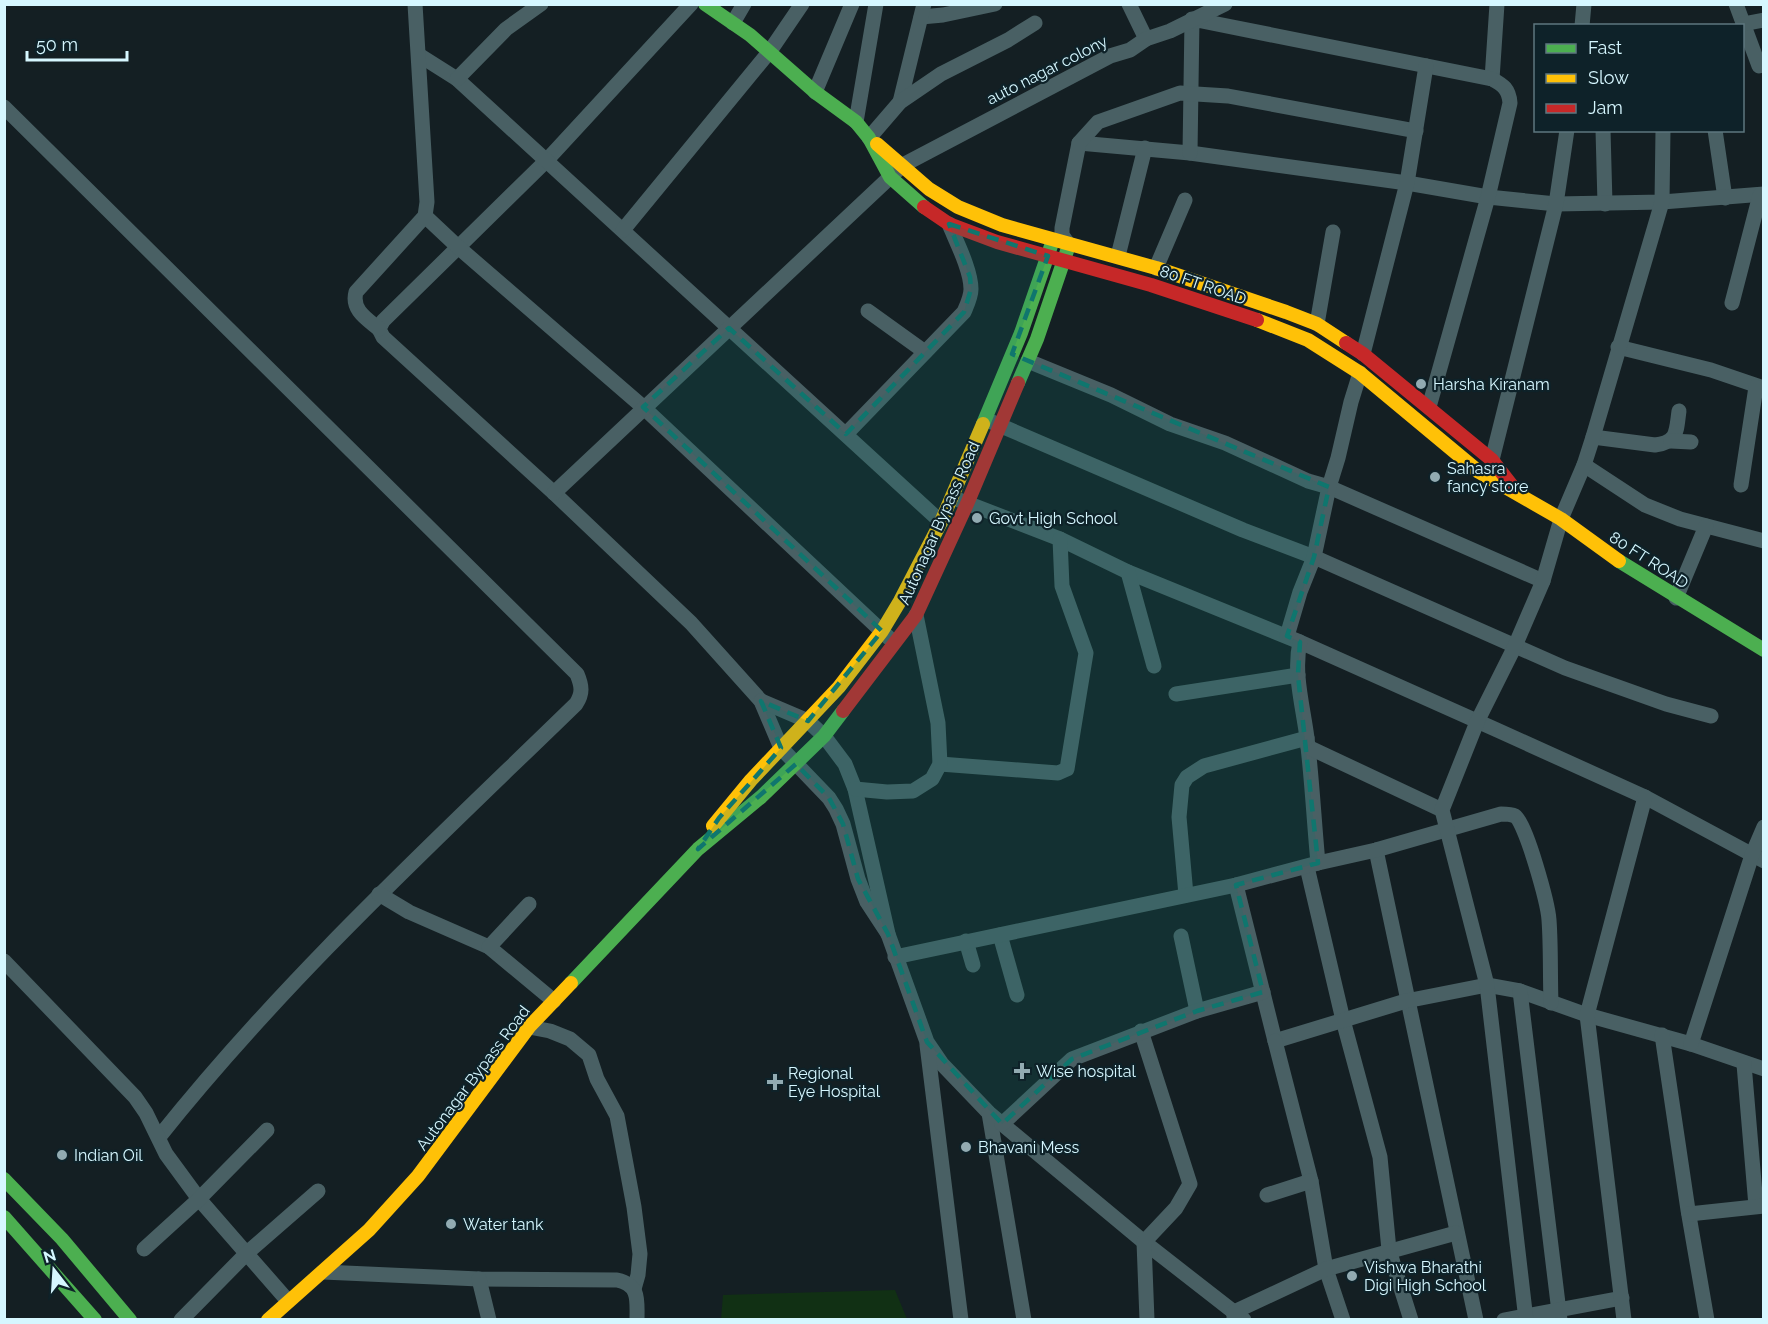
<svg xmlns="http://www.w3.org/2000/svg" width="1768" height="1324" viewBox="0 0 1768 1324" font-family="Raleway,sans-serif">
  <rect width="100%" height="100%" fill="#141f23"/>
  <path fill="#113014" d="M895,1290L907,1319H721L723,1295Z"/>
  <g fill="none" stroke-linecap="round" stroke-linejoin="round">
    <g stroke="#496064" stroke-width="15">
      <path d="M691,4L546,161L383,321L379,329L383,337L554,493L691,623L761,701L781,748L829,798L836,809L843,824L858,879L867,902L888,934"/>
      <path d="M1129,4L1146,39"/>
      <path d="M1736,4L1759,66"/>
      <path d="M921,17L943,15L995,4"/>
      <path d="M733,23L744,4"/>
      <path d="M1743,24L1764,20"/>
      <path d="M1582,26L1584,4"/>
      <path d="M419,55L457,79L941,522"/>
      <path d="M457,79L506,29L541,4"/>
      <path d="M1492,79L1497,4"/>
      <path d="M815,92L852,4"/>
      <path d="M900,102L924,4"/>
      <path d="M4,107L577,674C582,686 583,693 576,704C432,844 284,980 159,1137"/>
      <path d="M856,122L876,4"/>
      <path d="M1603,130L1605,204"/>
      <path d="M1715,130L1725,198"/>
      <path d="M869,138L900,102L941,74L1008,40L1035,23"/>
      <path d="M1079,143L1190,153L1407,183L1488,197L1556,204L1662,202L1764,194"/>
      <path d="M1190,153L1192,19L1492,79C1503,85 1509,89 1510,103L1488,197L1429,407"/>
      <path d="M425,216L458,247L643,407L889,638"/>
      <path d="M623,230L770,51L802,4"/>
      <path d="M1069,245L1062,235V228L1079,143L1098,122L1180,93L1228,96L1416,131"/>
      <path d="M1118,256C1127,220 1136,184 1145,148"/>
      <path d="M1156,268L1185,200"/>
      <path d="M1732,303L1760,195"/>
      <path d="M868,311L925,352"/>
      <path d="M1317,324L1333,232"/>
      <path d="M379,329C367,319 351,310 356,292L425,216L427,202L415,4"/>
      <path d="M1618,347L1711,370L1764,388"/>
      <path d="M1363,354L1407,183L1426,66"/>
      <path d="M1028,361L1111,395L1170,424L1225,443L1308,481L1329,487L1543,581"/>
      <path d="M992,422L1243,530L1314,557L1565,668L1666,704L1711,716"/>
      <path d="M846,434L964,312C967,305 971,297 971,289C971,270 956,241 949,224"/>
      <path d="M1593,437L1655,445C1678,442 1676,432 1679,411"/>
      <path d="M1671,441L1691,442"/>
      <path d="M1492,460L1556,204L1567,130"/>
      <path d="M1584,465L1645,505L1680,519L1764,541"/>
      <path d="M1741,485L1756,387"/>
      <path d="M554,493L903,165L1110,56L1130,50L1146,39L1170,31L1225,4"/>
      <path d="M959,500L1060,539L1128,572L1300,642L1497,730L1645,797L1764,861"/>
      <path d="M1128,572L1154,666"/>
      <path d="M1676,598L1706,526"/>
      <path d="M1287,636L1300,592L1314,557L1329,487L1338,458L1351,402L1360,373"/>
      <path d="M1300,642C1293,673 1303,706 1307,738C1312,779 1314,821 1318,863"/>
      <path d="M1176,694L1298,675"/>
      <path d="M761,701L808,721L824,736L845,764L855,789L888,934L927,1042L942,1064L989,1113L1144,1242L1244,1320"/>
      <path d="M1308,747L1442,810"/>
      <path d="M940,764L1058,773L1067,769L1086,653L1062,586L1060,539"/>
      <path d="M855,789L887,792L913,791L932,779L940,764L938,723L916,615"/>
      <path d="M1376,850L1476,1320"/>
      <path d="M1307,867L1343,1020L1380,1157L1389,1250L1411,1320"/>
      <path d="M1236,885L1275,1041L1406,1001L1487,985L1520,991L1587,1015L1691,1044L1764,1069"/>
      <path d="M379,894L409,912L489,947L554,1001"/>
      <path d="M1186,895L1179,817L1182,785L1187,777L1204,766L1307,738"/>
      <path d="M1000,935L1017,995"/>
      <path d="M1181,936L1197,1011"/>
      <path d="M966,941L973,965"/>
      <path d="M489,947L529,904"/>
      <path d="M895,957L1236,885L1318,863L1376,850L1501,814C1505,814 1511,814 1515,816C1526,823 1548,904 1549,920C1551,947 1550,975 1551,1003"/>
      <path d="M4,961L135,1097L146,1113L166,1154L199,1199L288,1301"/>
      <path d="M1520,991L1560,1320"/>
      <path d="M529,1027L550,1031L570,1039L589,1055L597,1079L617,1116L634,1207L640,1254L638,1275L634,1289"/>
      <path d="M1141,1031L1190,1184L1176,1208L1144,1242L1147,1320"/>
      <path d="M1662,1035L1688,1210L1707,1320"/>
      <path d="M1275,1041L1311,1181L1326,1269L1343,1320"/>
      <path d="M1691,1044L1752,855L1764,827"/>
      <path d="M927,1045L961,1320"/>
      <path d="M1744,1064L1756,1206"/>
      <path d="M989,1113L1024,1320"/>
      <path d="M1002,1124L1072,1059L1197,1011L1263,992"/>
      <path d="M1267,1195L1311,1181"/>
      <path d="M1689,1214L1764,1206"/>
      <path d="M144,1249L199,1199L267,1130"/>
      <path d="M323,1272L479,1279L617,1280C640,1285 637,1300 637,1320"/>
      <path d="M479,1279L489,1320"/>
      <path d="M181,1320L247,1253L318,1191"/>
      <path d="M1234,1320V1312L1326,1269L1456,1233"/>
      <path d="M1504,1320L1622,1298"/>
      <path d="M1526,1320L1487,985L1442,810L1477,722L1515,646L1543,581L1561,519L1584,465L1593,437L1662,202L1663,130"/>
      <path d="M1624,1320L1587,1015L1645,797"/>
    </g>
    <g stroke="#4caf50" stroke-width="14">
      <path d="M705,4L750,35L815,92L856,122L869,138L890,177L924,207"/>
      <path d="M1018,383L1037,339L1069,245"/>
      <path d="M983,424L1021,333L1052,243"/>
      <path d="M1619,561L1764,650"/>
      <path d="M571,983L698,849L761,797L824,736L843,711"/>
      <path d="M4,1179L62,1239L130,1320"/>
      <path d="M4,1217L95,1320"/>
    </g>
    <g stroke="#ffc107" stroke-width="14">
      <path d="M877,144L929,189L958,207L1002,225L1156,268L1286,312L1317,324L1346,343"/>
      <path d="M1257,320L1308,340L1360,373L1479,472L1561,519L1619,561"/>
      <path d="M713,826L751,780L839,687L882,631L900,601L941,522L983,424"/>
      <path d="M268,1320L369,1230L418,1176L529,1027L571,983"/>
    </g>
    <g stroke="#c62828" stroke-width="14">
      <path d="M924,207L949,224L997,242L1151,285L1257,320"/>
      <path d="M1346,343L1363,354L1492,460L1513,487"/>
      <path d="M843,711L916,615L967,504L1018,383"/>
    </g>
  </g>
  <path fill="#0f766e" fill-opacity="0.2" stroke="#0f766e" stroke-width="4.5" stroke-dasharray="12 8" stroke-linejoin="round" d="M949,224L1048,256L1012,354L1329,487L1314,557L1287,636L1300,642L1298,675L1318,863L1236,885L1263,992L1197,1011L1072,1059L1002,1124L927,1042L888,934L858,879L843,824L829,798L796,764L698,849L719,818L781,748L761,701L808,721L882,631L643,407L729,328L846,434L964,312L971,289L970,277Z"/>
  <g fill="#92abb2" stroke="#0e2229" stroke-width="2">
    <circle cx="1421" cy="384" r="6"/>
    <circle cx="1435" cy="477" r="6"/>
    <circle cx="977" cy="518" r="6"/>
    <path d="M1019 1062h6v6h6v6h-6v6h-6v-6h-6v-6h6z"/>
    <path d="M772 1073h6v6h6v6h-6v6h-6v-6h-6v-6h6z"/>
    <circle cx="966" cy="1147" r="6"/>
    <circle cx="62" cy="1155" r="6"/>
    <circle cx="451" cy="1224" r="6"/>
    <circle cx="1352" cy="1276" r="6"/>
  </g>
  <g text-anchor="middle" dominant-baseline="central" stroke-width="4.5" stroke-linejoin="round" paint-order="stroke">
    <g font-size="16" fill="#d6f7ff" stroke="#0e2229">
      <text transform="translate(1047 70) rotate(-27)">auto nagar colony</text>
      <text transform="translate(1203 285) rotate(19)">80 FT ROAD</text>
      <text transform="translate(939 523) rotate(-66)">Autonagar Bypass Road</text>
      <text transform="translate(1649 560) rotate(33)">80 FT ROAD</text>
      <text transform="translate(473 1078) rotate(-53)">Autonagar Bypass Road</text>
    </g>
    <g font-size="16" fill="#d6f7ff" stroke="#0e2229" text-anchor="start">
      <text x="1433" y="384">Harsha Kiranam</text>
      <text x="1447" y="468">Sahasra<tspan x="1447" dy="18">fancy store</tspan></text>
      <text x="989" y="518">Govt High School</text>
      <text x="1036" y="1071">Wise hospital</text>
      <text x="788" y="1073">Regional<tspan x="788" dy="18">Eye Hospital</tspan></text>
      <text x="978" y="1147">Bhavani Mess</text>
      <text x="74" y="1155">Indian Oil</text>
      <text x="463" y="1224">Water tank</text>
      <text x="1364" y="1267">Vishwa Bharathi<tspan x="1364" dy="18">Digi High School</tspan></text>
    </g>
  </g>
  <rect width="1768" height="1324" fill="none" stroke="#d6f7ff" stroke-width="12"/>
  <rect x="1534" y="24" width="210" height="108" fill="#0e2229" stroke="#5e777f" stroke-width="1.5"/>
  <rect x="1546" y="44" width="30" height="9" fill="#4caf50" stroke="#5e777f" stroke-width="1.5"/>
  <text x="1588" y="54" font-size="18" fill="#d6f7ff">Fast</text>
  <rect x="1546" y="74" width="30" height="9" fill="#ffc107" stroke="#5e777f" stroke-width="1.5"/>
  <text x="1588" y="84" font-size="18" fill="#d6f7ff">Slow</text>
  <rect x="1546" y="104" width="30" height="9" fill="#c62828" stroke="#5e777f" stroke-width="1.5"/>
  <text x="1588" y="114" font-size="18" fill="#d6f7ff">Jam</text>
  <g transform="translate(54 1270) rotate(343)" stroke="#0e2229" stroke-width="4.5" paint-order="stroke">
  <path d="M0-4.5L10 22L0 15L-10 22Z" fill="#d6f7ff"/>
  <text y="-9" font-size="16" font-weight="bold" text-anchor="middle" fill="#d6f7ff">N</text>
  </g>
  <path d="M27 51v9h100v-9" fill="none" stroke="#d6f7ff" stroke-width="3"/>
  <text x="36" y="51" font-size="18" fill="#d6f7ff" stroke="#0e2229" stroke-width="4.5" paint-order="stroke">50 m</text>
</svg>
